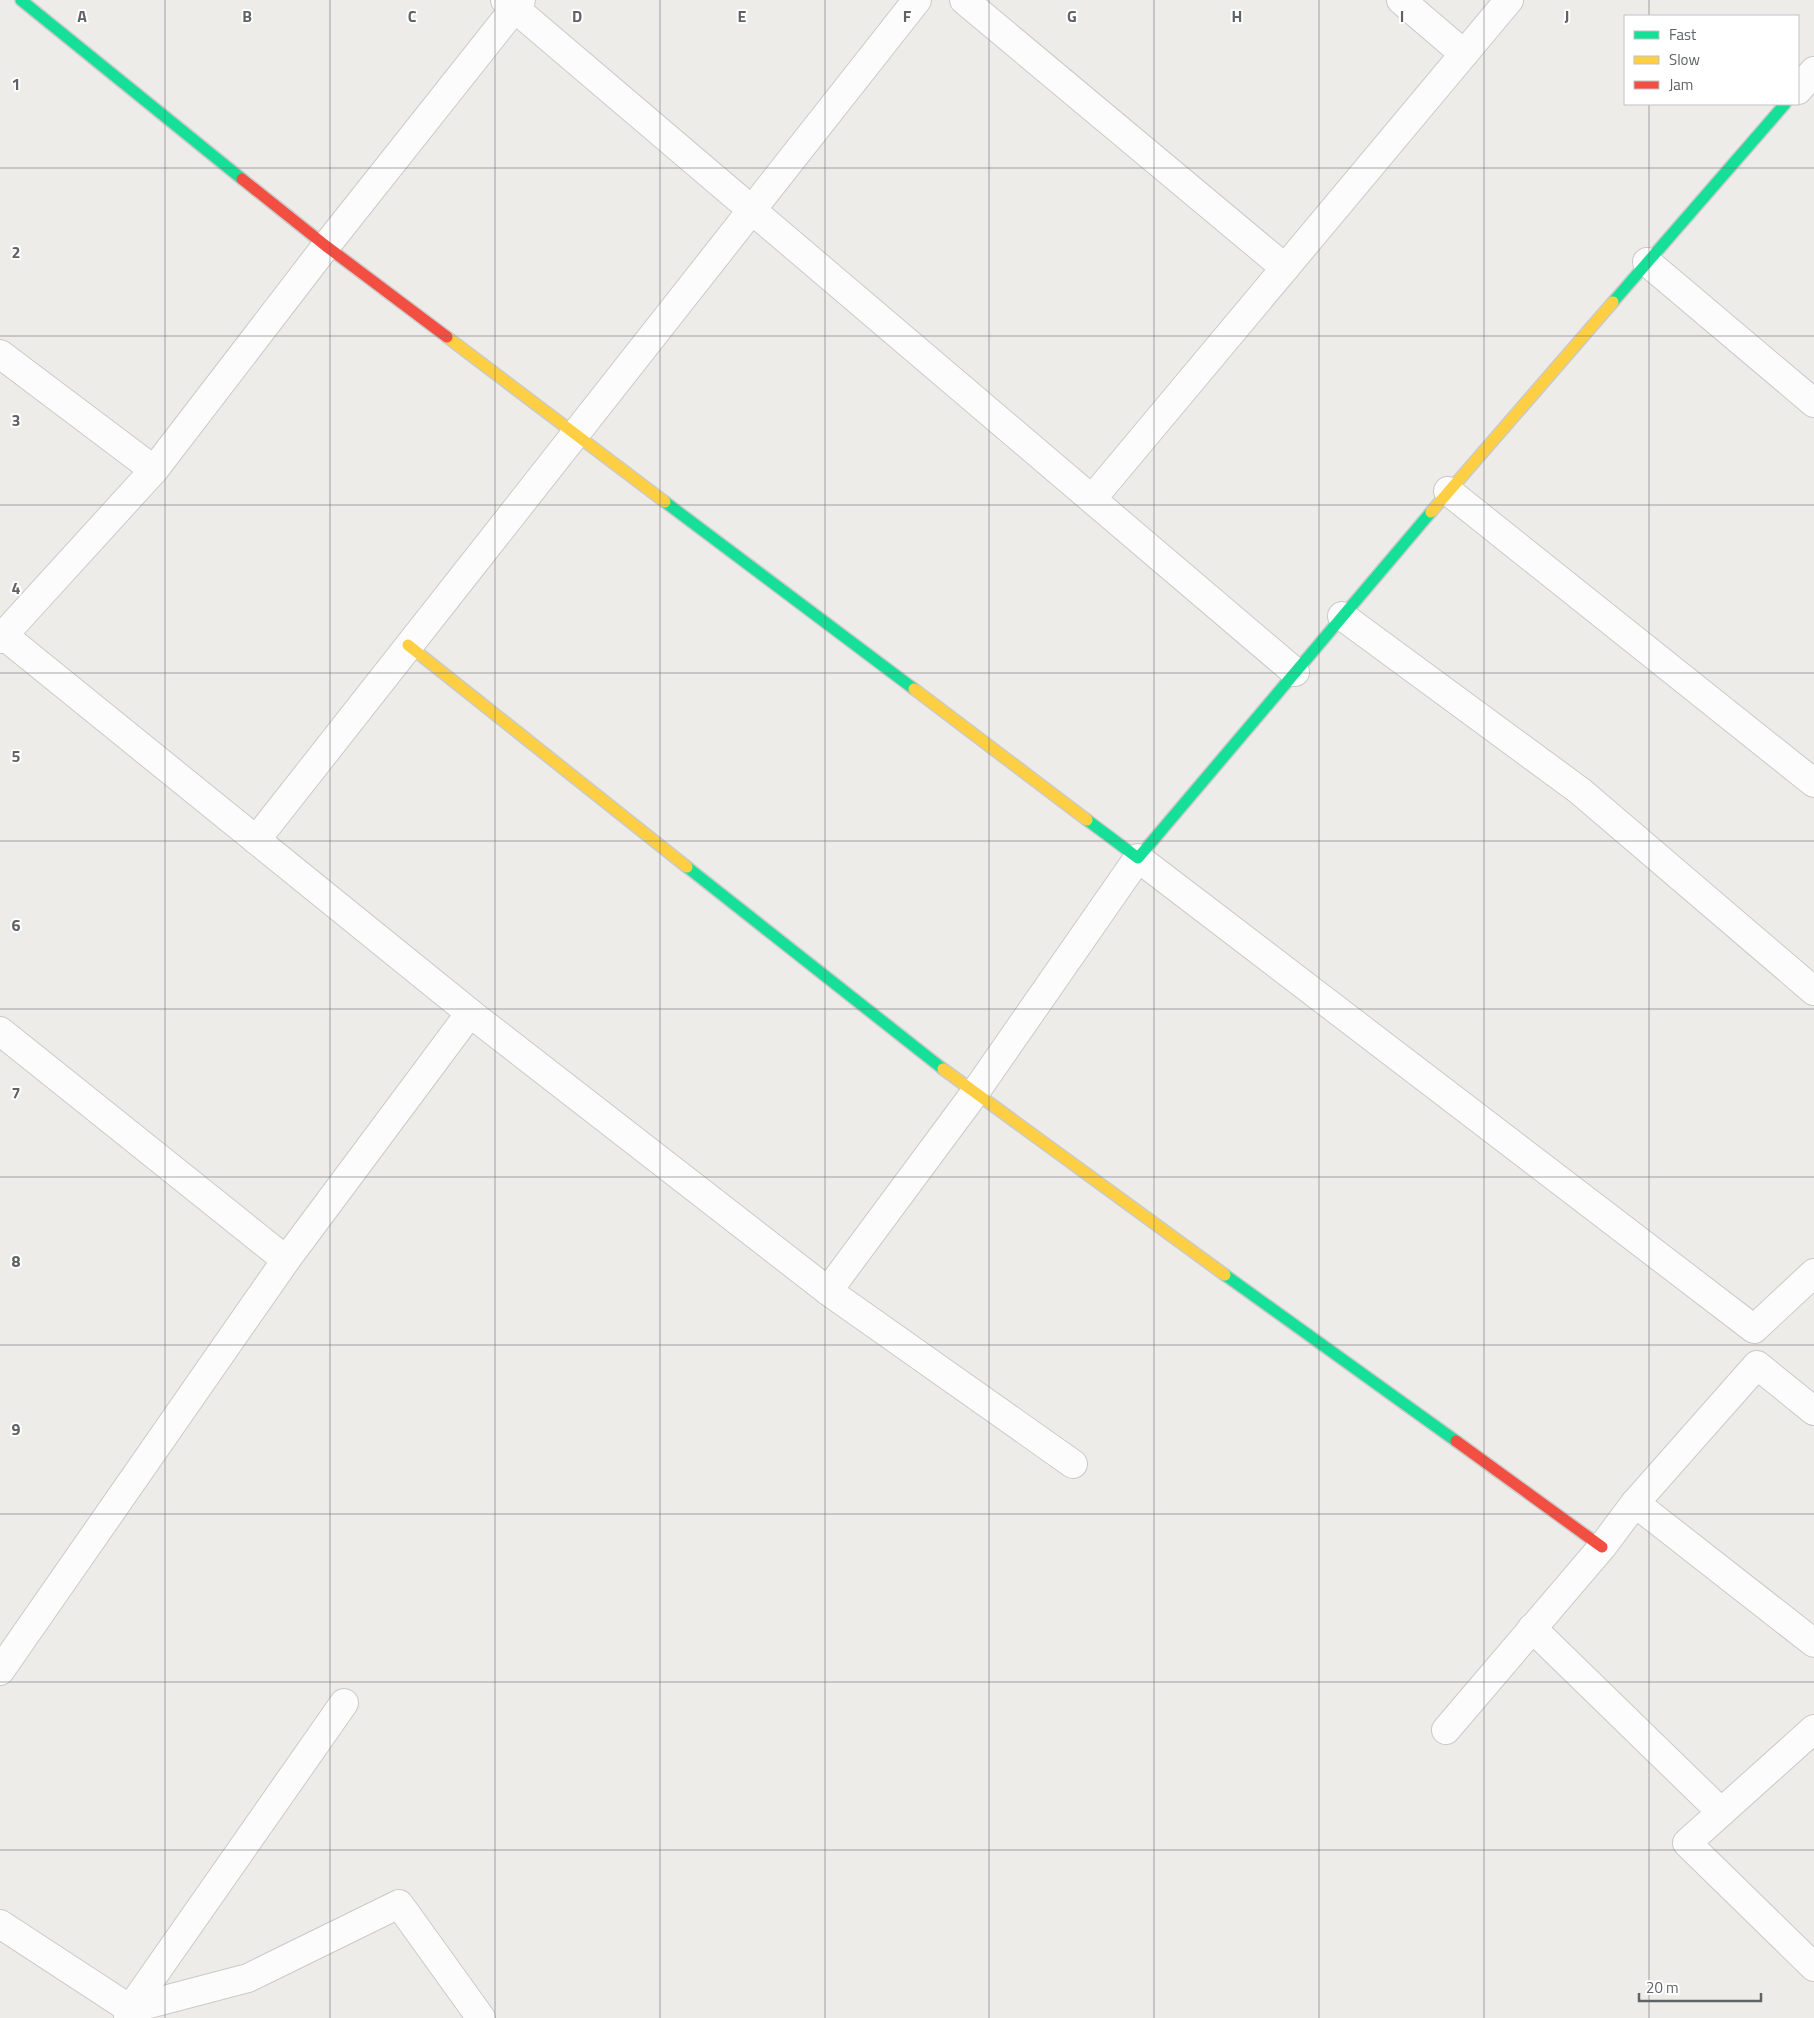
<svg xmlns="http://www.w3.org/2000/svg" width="1814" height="2018" viewBox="0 0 1814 2018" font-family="'Titillium Web',sans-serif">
  <rect width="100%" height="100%" fill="#eeece9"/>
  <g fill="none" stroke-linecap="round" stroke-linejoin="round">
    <g stroke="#cbcac9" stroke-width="30">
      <g id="street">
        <path d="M505,0L1295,672"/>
        <path d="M964,0L1285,268"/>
        <path d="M1401,0L1464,54"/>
        <path d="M1798,90L1814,71"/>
        <path d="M1647,262L1814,403"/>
        <path d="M0,354L154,470"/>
        <path d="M1448,491L1814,783"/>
        <path d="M1092,499L1509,0"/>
        <path d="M1342,616L1580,791L1814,991"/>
        <path d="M0,639L154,470L326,246L521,0"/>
        <path d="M256,840L917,0"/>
        <path d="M470,1013L828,1291L1073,1464"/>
        <path d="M0,1031L286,1260"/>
        <path d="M828,1291L974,1094L1138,858L1754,1329L1814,1273"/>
        <path d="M1635,1503L1814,1643"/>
        <path d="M1532,1628L1721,1812"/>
        <path d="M0,1671L286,1260L470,1013L3,635"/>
        <path d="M1814,1729L1687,1843L1814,1967"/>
        <path d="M1446,1730L1602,1547L1635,1503L1757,1365L1814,1411"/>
        <path d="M0,1924L130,2009L248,1978L399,1904L481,2018"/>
        <path d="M128,2016L130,2009L344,1703"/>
      </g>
    </g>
    <g stroke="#cacac9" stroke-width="14">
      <g id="fast">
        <path d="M21,0L242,179"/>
        <path d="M1613,302L1785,104"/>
        <path d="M665,502L914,689"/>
        <path d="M1087,820L1138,858L1431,512"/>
        <path d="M687,867L943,1069"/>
        <path d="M1225,1275L1456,1441"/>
      </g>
    </g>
    <g stroke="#cacac9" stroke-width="14">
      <g id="slow">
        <path d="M447,337L665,502"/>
        <path d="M1431,512L1613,302"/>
        <path d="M408,645L687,867"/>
        <path d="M914,689L1087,820"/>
        <path d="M943,1069L1225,1275"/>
      </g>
    </g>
    <g stroke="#cacac9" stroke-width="14">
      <g id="jam">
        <path d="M242,179L326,246L447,337"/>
        <path d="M1456,1441L1602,1547"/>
      </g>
    </g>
    <use href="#street" stroke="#fcfcfc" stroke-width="28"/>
    <use href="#fast" stroke="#16e098" stroke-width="11"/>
    <use href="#slow" stroke="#ffcf43" stroke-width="11"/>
    <use href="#jam" stroke="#f24e42" stroke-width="11"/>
  </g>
  <path fill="none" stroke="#5f6366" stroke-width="1" stroke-opacity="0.55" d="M165,0V2018M330,0V2018M495,0V2018M660,0V2018M825,0V2018M989,0V2018M1154,0V2018M1319,0V2018M1484,0V2018M1649,0V16M1649,104V2018M0,168H1814M0,336H1814M0,505H1814M0,673H1814M0,841H1814M0,1009H1814M0,1177H1814M0,1345H1814M0,1514H1814M0,1682H1814M0,1850H1814"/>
  <g font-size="16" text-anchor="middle" font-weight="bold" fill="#5f6366" stroke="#fff" stroke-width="4" stroke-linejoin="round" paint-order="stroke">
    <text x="82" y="22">A</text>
    <text x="247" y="22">B</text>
    <text x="412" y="22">C</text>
    <text x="577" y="22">D</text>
    <text x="742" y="22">E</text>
    <text x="907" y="22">F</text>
    <text x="1072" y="22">G</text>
    <text x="1237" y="22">H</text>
    <text x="1402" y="22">I</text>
    <text x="1567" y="22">J</text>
    <text x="16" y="90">1</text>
    <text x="16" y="258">2</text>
    <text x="16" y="426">3</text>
    <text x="16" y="594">4</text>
    <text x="16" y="762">5</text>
    <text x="16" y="931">6</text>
    <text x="16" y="1099">7</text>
    <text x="16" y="1267">8</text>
    <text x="16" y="1435">9</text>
  </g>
  <rect x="1624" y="15" width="175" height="90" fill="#ffffff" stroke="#bfc1c2"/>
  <rect x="1634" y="31" width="25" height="8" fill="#16e098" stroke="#bfc1c2"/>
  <text x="1669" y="40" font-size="15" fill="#5f6366">Fast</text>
  <rect x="1634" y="56" width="25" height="8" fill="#ffcf43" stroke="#bfc1c2"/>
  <text x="1669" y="65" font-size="15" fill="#5f6366">Slow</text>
  <rect x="1634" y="81" width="25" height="8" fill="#f24e42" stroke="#bfc1c2"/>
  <text x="1669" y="90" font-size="15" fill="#5f6366">Jam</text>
  <path d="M1639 1993v8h122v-8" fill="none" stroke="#5f6366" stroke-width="2.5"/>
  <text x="1646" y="1993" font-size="15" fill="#5f6366" stroke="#ffffff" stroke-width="4" paint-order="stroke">20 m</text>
</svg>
